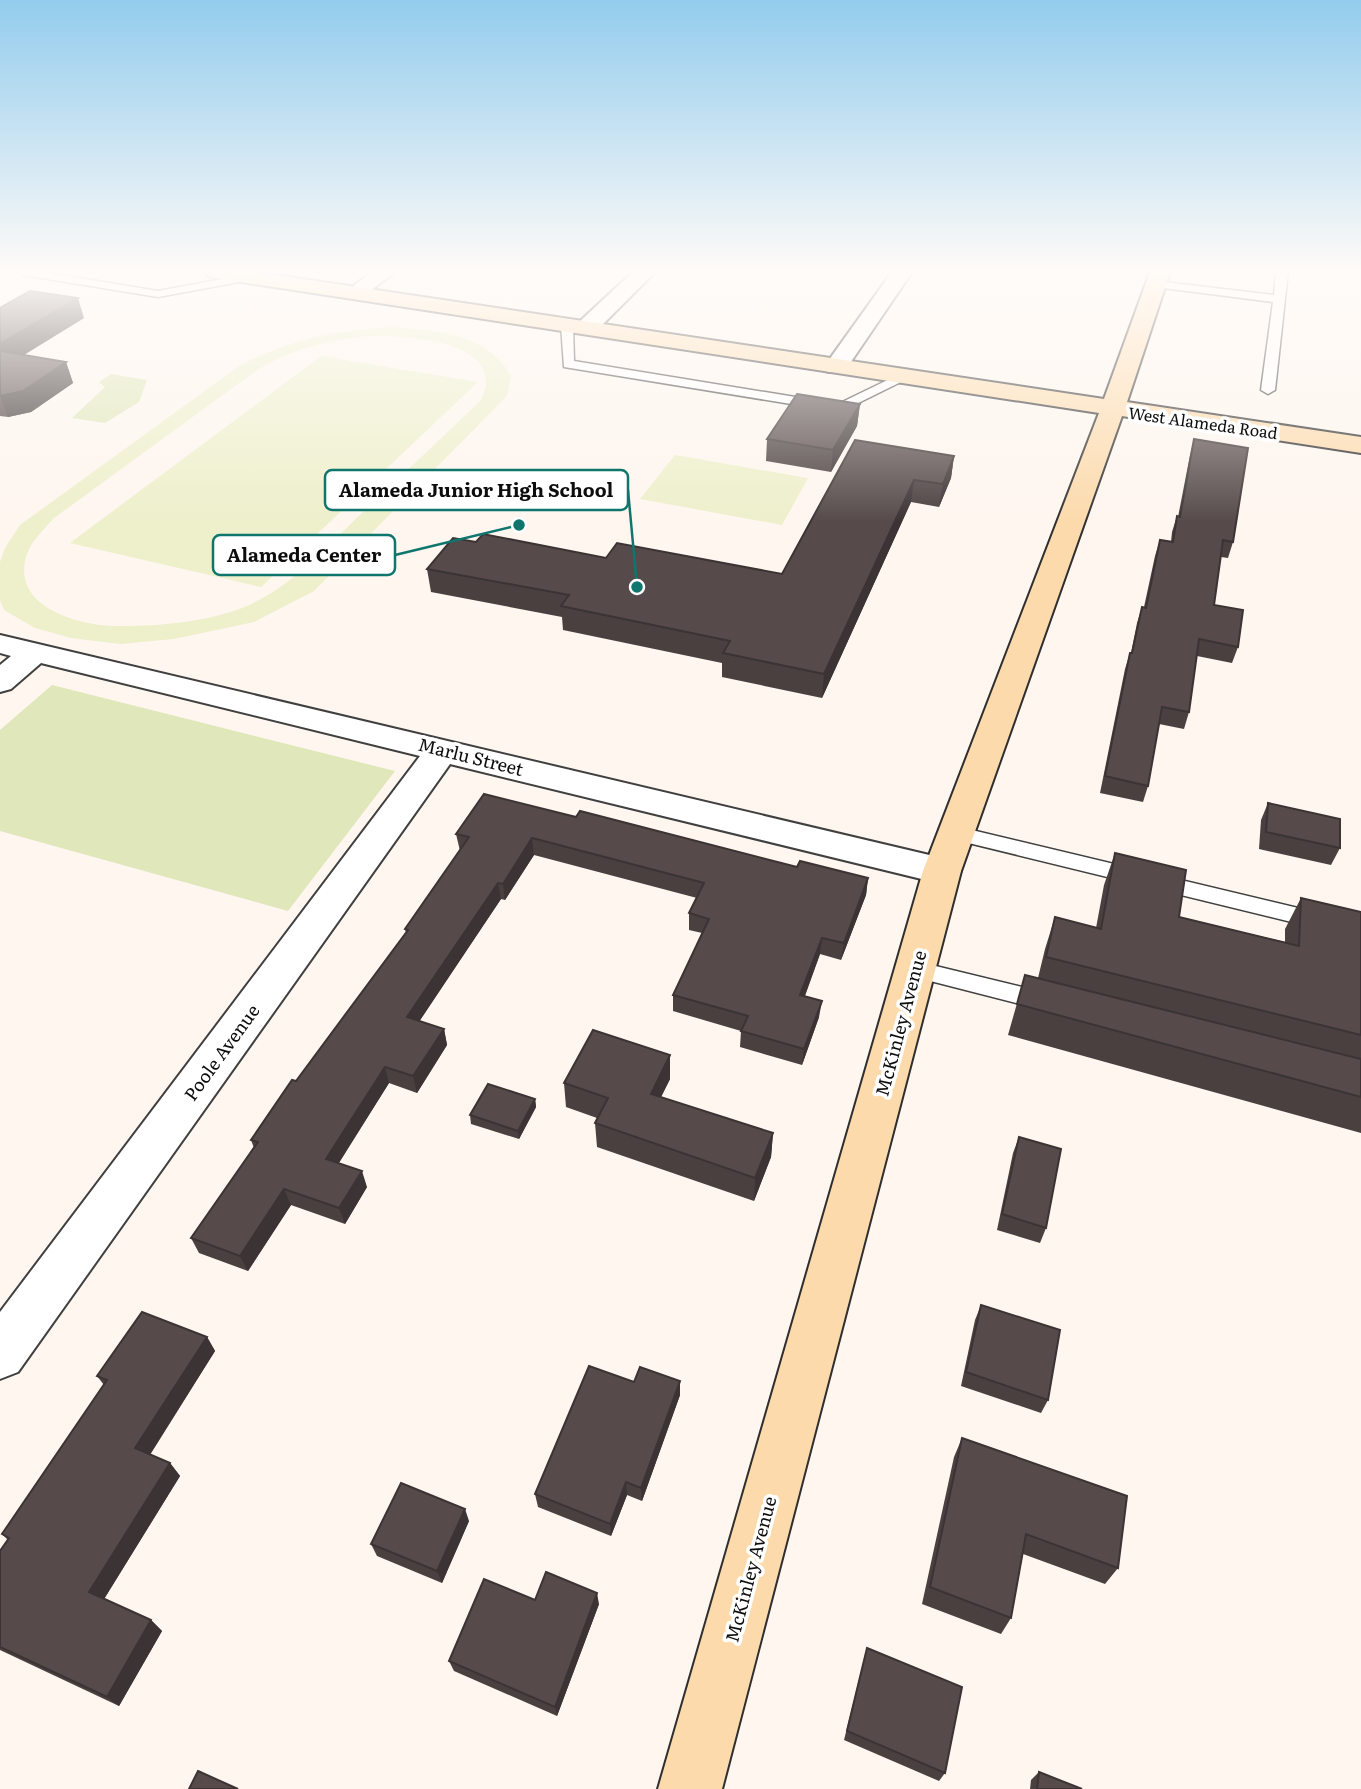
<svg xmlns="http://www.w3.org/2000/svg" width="1361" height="1789" viewBox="0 0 1361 1789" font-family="Literata,serif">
  <rect width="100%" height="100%" fill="#fef6ef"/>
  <g fill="#e0e7ba">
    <path d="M111,374L147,380L139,402L105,423L72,418L105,387L99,382Z"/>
    <path d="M52,685L395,771L288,911L0,831V730Z"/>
  </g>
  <g fill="#eeefcb" fill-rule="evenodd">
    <path d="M392,327C436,331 488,333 511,376L507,396L314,591L254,622L174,639L120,644L71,638L35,628L4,610L0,600V562L5,548L20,525L239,366C290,339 334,331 392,327ZM368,336C398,336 488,337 486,384C486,388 483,395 481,400C442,438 402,475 362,513C325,548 290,589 242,608C205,622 160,626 121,626C85,627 15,610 25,561C28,544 43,530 54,518L253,373C288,349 326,341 368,336Z"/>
    <path d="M321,356L478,382L261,587L70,543Z"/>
    <path d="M675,455L808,478L782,525L640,499Z"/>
  </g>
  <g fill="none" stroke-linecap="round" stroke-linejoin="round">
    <g stroke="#404040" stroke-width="3">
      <g id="lane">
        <path d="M17,272H43L158,291L250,274L256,277L250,280L158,297L23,275Z"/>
        <path d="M1276,272H1288L1275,390L1268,394L1261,390L1273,302L1155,287L1149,284L1155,281L1274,295Z"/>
        <path d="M567,321L573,325L574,361L838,404L900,374L905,373L911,377L840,412L564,367L561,325Z"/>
        <path d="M955,826L1361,923V939L948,838L945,833L948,828Z"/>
        <path d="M915,961L1047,993L1055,996L1058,1002L1055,1008L1047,1011L907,975L904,969L907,963Z"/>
      </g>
    </g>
    <g stroke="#404040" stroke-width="4">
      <g id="street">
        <path d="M372,272H395L362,297H348L344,293Z"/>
        <path d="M633,272H655L594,333H578L575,328L578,323Z"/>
        <path d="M892,272H912L844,372H828L824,367Z"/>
        <path d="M0,635L942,858L955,862L961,871L955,880L942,884L450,764L18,1372L0,1379V1312L420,756L41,663L11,689L0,692V665L11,656L0,653Z"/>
      </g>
    </g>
    <g stroke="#2f2f2f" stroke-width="4">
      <path id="secondary" d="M205,272H256L1104,399L1150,272H1170L1127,402L1361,437V453L1122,416L961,871L722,1789H658L923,871L1099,413L215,278L208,276Z"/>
    </g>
    <use href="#lane" fill="#fff" fill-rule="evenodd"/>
    <use href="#street" fill="#fff" fill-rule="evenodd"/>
    <use href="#secondary" fill="#fcdaac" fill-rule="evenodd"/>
  </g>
  <g fill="#4a4040">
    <path d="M0,308L84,318L24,355L66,362L73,383L31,412L8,417L0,416Z"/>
    <path d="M860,404L857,426L831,472L766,461L767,439Z"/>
    <path d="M1194,439L1233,542L1228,558L1221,557L1214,605L1238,647L1232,663L1197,656L1189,712L1184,729L1159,724L1148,786L1143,802L1100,793L1125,669L1130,653H1131L1137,623L1142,607H1144L1155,556L1160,540L1171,542L1172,532L1177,516L1178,517L1190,455Z"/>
    <path d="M855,440L954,456L951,478L939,507L911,502L822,698L722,677V663L563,630L562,617L431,592L427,569L476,542L606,558L782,574Z"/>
    <path d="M1268,803L1340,848L1331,865L1259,849L1261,820Z"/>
    <path d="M576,817L797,867L868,878L866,895L841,960L820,954L805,996L819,1017L802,1065L740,1047L741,1031L673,1011V995L702,933L689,930V913L697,898L534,855L505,900L501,899L419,1021L444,1029L447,1045L417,1093L389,1083L339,1163L367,1187L345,1224L291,1205L248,1271L199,1253L191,1238L254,1148L251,1140L296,1081L406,933L405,929L460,851L456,834Z"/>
    <path d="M1115,853L1179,917L1285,942V929L1301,898L1361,912V1133L1008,1035L1025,975L1038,978L1045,949L1055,917L1096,928L1104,885Z"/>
    <path d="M670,1055V1079L661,1097L773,1133L771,1157L754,1201L597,1147L595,1123L597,1118L566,1107L564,1083Z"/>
    <path d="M535,1099L536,1107L519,1139L471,1124L470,1115Z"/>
    <path d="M1019,1137L1046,1228L1040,1243L997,1230L1013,1153Z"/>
    <path d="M981,1305L1048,1400L1041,1413L961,1386L975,1320Z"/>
    <path d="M207,1337L215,1351L150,1455L170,1463L180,1476L104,1599L151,1620L162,1631L119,1706L0,1650V1551L8,1540L2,1534L104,1385L97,1376Z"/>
    <path d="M634,1382L680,1395L642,1501L627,1495L611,1536L538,1507L535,1494Z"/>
    <path d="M962,1438L1118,1568L1105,1584L1023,1554L1011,1618L1001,1634L922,1604L954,1457Z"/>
    <path d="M469,1521L442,1583L377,1556L371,1544Z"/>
    <path d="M535,1600L599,1604L557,1716L454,1671L449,1661Z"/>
    <path d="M867,1648L945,1773L939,1781L844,1740L864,1659Z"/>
    <path d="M1039,1772L1082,1789H1030L1031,1780Z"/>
  </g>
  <g fill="#3c3434">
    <path d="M78,298L84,318L0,369V344Z"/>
    <path d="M66,362L73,383L31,412L8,417L0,396Z"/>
    <path d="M860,404L857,426L831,472L833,450Z"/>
    <path d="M954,456L951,478L939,507L943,484Z"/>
    <path d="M914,480L911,502L822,698L824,674Z"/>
    <path d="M532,838L534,855L505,900L503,884Z"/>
    <path d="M868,878L866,895L841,960L844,943Z"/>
    <path d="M498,883L501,899L411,1034L407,1017Z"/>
    <path d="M822,938L820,954L799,1011L800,995Z"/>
    <path d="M822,1001L819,1017L802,1065L804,1049Z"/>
    <path d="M444,1029L447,1045L417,1093L413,1076Z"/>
    <path d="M670,1055V1079L651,1117V1094Z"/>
    <path d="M385,1067L389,1083L331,1175L326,1159Z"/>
    <path d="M535,1099L536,1107L519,1139L518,1131Z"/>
    <path d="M773,1133L771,1157L754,1201L755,1178Z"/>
    <path d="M362,1171L367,1187L345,1224L339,1208Z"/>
    <path d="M284,1189L291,1205L248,1271L240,1256Z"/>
    <path d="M207,1337L215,1351L145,1462L135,1448Z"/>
    <path d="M680,1381V1395L642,1501L641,1488Z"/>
    <path d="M170,1463L180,1476L101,1604L89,1592Z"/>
    <path d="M626,1482L627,1495L611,1536L610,1524Z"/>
    <path d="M465,1509L469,1521L442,1583L437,1571Z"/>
    <path d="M597,1593L599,1604L557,1716L555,1707Z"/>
    <path d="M151,1620L162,1631L119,1706L107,1697Z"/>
  </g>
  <g fill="#564b4a" stroke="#3c3434" stroke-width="2">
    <path d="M30,291L78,298L0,344V308Z"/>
    <path d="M0,351L66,362L23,391L0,396Z"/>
    <path d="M797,394L860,404L833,450L767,439Z"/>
    <path d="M1194,439L1248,448L1233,542L1223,540L1214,605L1243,610L1238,647L1199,639L1189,712L1162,707L1148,786L1105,776L1130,653H1132L1142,607L1146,608L1160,540L1173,542L1177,516L1180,517Z"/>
    <path d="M855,440L954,456L943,484L914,480L824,674L723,653L730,641L561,606L569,595L427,569L453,538L476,542L483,534L606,558L617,543L782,574Z"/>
    <path d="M484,794L576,817L580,811L797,867L800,861L868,878L844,943L822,938L800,995L822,1001L804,1049L741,1031L748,1016L673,995L709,919L689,913L704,883L532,838L503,884L498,883L407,1017L444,1029L413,1076L385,1067L326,1159L362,1171L339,1208L284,1189L240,1256L191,1238L258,1142L251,1140L292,1080L296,1081L408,930L405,929L469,837L456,834Z"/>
    <path d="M1268,803L1340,819V848L1266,832Z"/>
    <path d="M1115,853L1186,870L1179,917L1299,946L1301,898L1361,912V1035L1046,957L1055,917L1101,929Z"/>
    <path d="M1025,975L1361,1059V1097L1017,1004Z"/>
    <path d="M593,1030L670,1055L651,1094L773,1133L755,1178L595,1123L608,1098L564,1083Z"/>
    <path d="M488,1084L535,1099L518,1131L470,1115Z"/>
    <path d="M1019,1137L1061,1149L1046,1228L1002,1214Z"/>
    <path d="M981,1305L1060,1330L1048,1400L966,1372Z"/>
    <path d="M142,1312L207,1337L135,1448L170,1463L89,1592L151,1620L107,1697L0,1647V1551L9,1538L2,1534L107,1380L97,1376Z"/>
    <path d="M589,1366L634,1382L640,1367L680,1381L641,1488L626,1482L610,1524L535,1494Z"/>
    <path d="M962,1438L1127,1496L1118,1568L1026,1534L1011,1618L930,1587Z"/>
    <path d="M401,1483L465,1509L437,1571L371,1544Z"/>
    <path d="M546,1572L597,1593L555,1707L449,1661L484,1579L535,1600Z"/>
    <path d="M867,1648L962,1687L945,1773L847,1731Z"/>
    <path d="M198,1771L238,1789H189Z"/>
    <path d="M1039,1772L1082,1789H1037Z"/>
  </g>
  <linearGradient id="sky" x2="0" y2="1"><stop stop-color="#93cced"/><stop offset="0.52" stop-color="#fffbf8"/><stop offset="1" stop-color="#fffbf8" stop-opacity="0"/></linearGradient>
  <rect width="1361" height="522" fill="url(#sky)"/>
  <g text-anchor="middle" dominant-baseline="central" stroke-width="7" stroke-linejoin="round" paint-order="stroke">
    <g font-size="16" fill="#0d0d0d" stroke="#fff">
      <text transform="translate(1203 422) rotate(8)">West Alameda Road</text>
    </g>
    <g font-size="18" fill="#0d0d0d" stroke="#fff">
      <text transform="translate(471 756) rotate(14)">Marlu Street</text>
      <text transform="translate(900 1023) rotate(-75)">McKinley Avenue</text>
      <text transform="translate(221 1052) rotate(-54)">Poole Avenue</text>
      <text transform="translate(750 1569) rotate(-75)">McKinley Avenue</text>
    </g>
  </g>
  <path fill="none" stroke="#0f766e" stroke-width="2.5" d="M637 587L628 490M519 525L395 555"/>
  <g fill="#0f766e" stroke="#fff" stroke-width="2.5">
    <circle cx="637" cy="587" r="7"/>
    <circle cx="519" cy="525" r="7"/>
  </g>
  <g fill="#fff" stroke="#0f766e" stroke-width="2.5">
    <rect x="325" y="470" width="303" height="40" rx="7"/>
    <rect x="213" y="535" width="182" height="40" rx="7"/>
  </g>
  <g font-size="19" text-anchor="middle" font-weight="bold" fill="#0d0d0d">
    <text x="476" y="497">Alameda Junior High School</text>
    <text x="304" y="562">Alameda Center</text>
  </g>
</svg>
